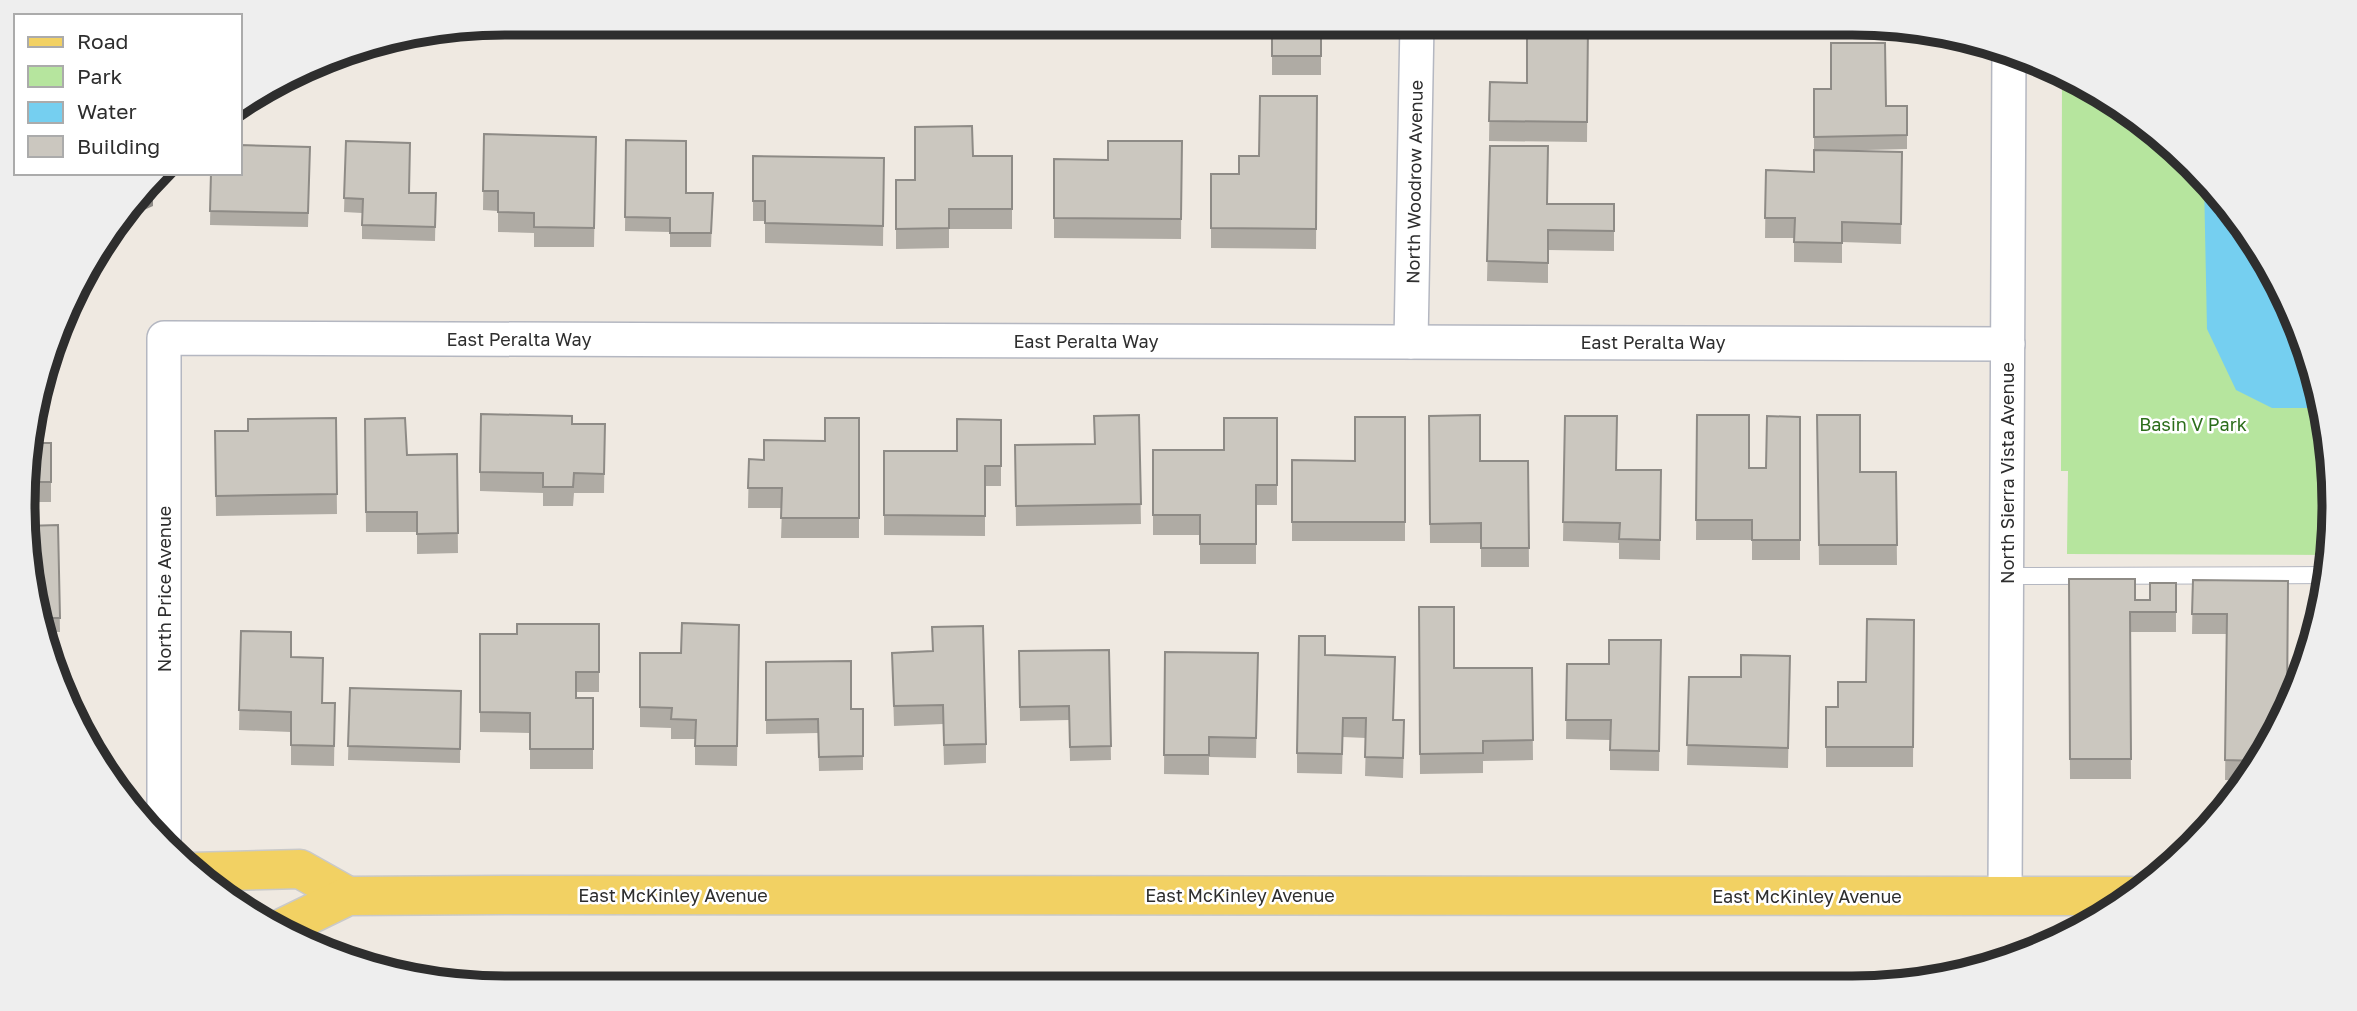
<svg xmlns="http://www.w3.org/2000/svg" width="2357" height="1011" viewBox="0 0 2357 1011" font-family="'Golos Text',sans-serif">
  <rect width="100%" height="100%" fill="#efe9e1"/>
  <path fill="#b6e59e" d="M2062,74L2093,88L2170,143L2235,212L2285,292L2318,381L2333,474L2331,555L2067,554L2068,471H2061Z"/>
  <path fill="#75cff0" d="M2204,180L2235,212L2285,292L2318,381L2322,408H2272L2236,390L2207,329Z"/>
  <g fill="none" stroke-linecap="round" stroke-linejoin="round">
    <g stroke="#b4b7c1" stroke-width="18">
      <path id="service" d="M2007,576L2329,575"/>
    </g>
    <g stroke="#b4b7c1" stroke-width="36">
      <g id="minor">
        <path d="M1411,342L1417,23"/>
        <path d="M164,840V338L2008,344"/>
        <path d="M2005,896L2009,49"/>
      </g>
    </g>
    <g stroke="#c9c9c9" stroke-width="41">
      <g id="primary">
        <path d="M192,872L300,869L348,896"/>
        <path d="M278,930L348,896L504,895L2132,896"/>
      </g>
    </g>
    <use href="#service" stroke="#fff" stroke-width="16"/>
    <use href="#minor" stroke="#fff" stroke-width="33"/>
    <use href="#primary" stroke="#f2d163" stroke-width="38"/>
  </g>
  <g fill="#afaba4">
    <rect x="983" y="23" width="43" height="15"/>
    <rect x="1272" y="23" width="49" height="52"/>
    <path d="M1491,23H1537V24L1588,25L1587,142L1489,141L1490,82L1527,83V25H1491Z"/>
    <path d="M1816,23H1852L1889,29L1816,27Z"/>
    <path d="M1814,89H1831L1886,106H1907V149L1826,151L1902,152L1901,244L1842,242V263L1794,262V238H1765L1766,170L1814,172Z"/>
    <path d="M1317,96L1316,249L1211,248V174H1239L1259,156Z"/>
    <path d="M484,134L596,137L594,247H534V233L498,232V211L483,210Z"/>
    <path d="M626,140L686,193H713L711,247H670V232L625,231Z"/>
    <path d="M346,141L409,193H436L435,241L362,239V213L344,212Z"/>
    <path d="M1182,141L1181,239L1054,238V159L1108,160Z"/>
    <path d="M1490,146L1547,204H1614V251L1548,250V283L1487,281Z"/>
    <path d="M310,147L308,227L210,225L211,173Z"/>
    <path d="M753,156L884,158L883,246L765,243V221H753Z"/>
    <path d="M973,156H1012V229H949V248L896,249V180H915Z"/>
    <path d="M32,412L35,443H51V502H23Z"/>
    <path d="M1139,415L1141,524L1016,526L1015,445L1094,444Z"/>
    <path d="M1697,415L1749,468H1766L1800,417V560H1752V540H1696Z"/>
    <path d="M1817,415L1860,472H1896L1897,565H1819Z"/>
    <path d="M1429,416L1480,461H1528L1529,567H1481V543H1430Z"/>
    <path d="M1565,416L1616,470H1661L1660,560L1619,559V543L1563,541Z"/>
    <path d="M1405,417V541H1292V460L1355,461Z"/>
    <path d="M336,418L337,514L216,516L215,431H248Z"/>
    <path d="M859,418V538H781L782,508H748L749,459L764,460L825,441Z"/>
    <path d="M1277,418V505H1256V564H1200V535H1153V450H1224Z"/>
    <path d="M365,419L407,455L457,454L458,553L417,554V532H366Z"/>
    <path d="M1001,420V486H985V536L884,535V451H957Z"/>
    <path d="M572,424H605L604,493H574L573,506H543V493L480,491V472Z"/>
    <path d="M58,525L60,632H44L32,599Z"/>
    <path d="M2069,579L2135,600H2150L2176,583V632H2130L2131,779H2070Z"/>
    <path d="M2193,580L2288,581L2287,704L2253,774L2247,781L2225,780L2227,634H2192Z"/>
    <path d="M1419,607L1454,668H1532L1533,760L1483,761V773L1420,774Z"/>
    <path d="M1914,620L1913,767H1826V707H1838L1866,682Z"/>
    <path d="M599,624V692H576V698H593V769H530V733L480,732V634H517Z"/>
    <path d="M739,625L737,766L695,765V739H671V728L640,727V653H681Z"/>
    <path d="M241,631L291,657L323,703H335L334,766L291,765V732L239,730Z"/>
    <path d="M1661,640L1659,771L1610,770V740L1566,739L1567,664H1609Z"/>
    <path d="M1109,650L1111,760L1070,761L1069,720L1020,721L1019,651Z"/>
    <path d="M1165,652L1258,653L1256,758L1209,757V775L1164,774Z"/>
    <path d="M892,653L986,744V763L944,765L943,724L894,726Z"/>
    <path d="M1325,655L1393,720L1404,740L1403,778L1365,776L1366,738L1343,737L1342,774L1297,773V753Z"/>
    <path d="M1790,656L1788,768L1687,765L1689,677H1741Z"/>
    <path d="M766,662L851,709H863V770L819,771L818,733L766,734Z"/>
    <path d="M350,688L461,691L460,763L348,760Z"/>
  </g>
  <path fill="#8e8b86" d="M153,186V206L126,218L151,187Z"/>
  <g fill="#cbc7bf" stroke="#8e8b86" stroke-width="2">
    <rect x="1272" y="23" width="49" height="33"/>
    <path d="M1527,24L1588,25L1587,122L1489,121L1490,82L1527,83Z"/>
    <path d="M1831,43H1885L1886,106H1907V135L1814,137V89H1831Z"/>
    <path d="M1260,96H1317L1316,229L1211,228V174H1239V156H1259Z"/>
    <path d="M972,126L973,156H1012V209H949V228L896,229V180H915V127Z"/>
    <path d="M484,134L596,137L594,228L534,227V213L498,212V191H483Z"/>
    <path d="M626,140L686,141V193H713L711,233H670V218L625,217Z"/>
    <path d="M346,141L410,143L409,193H436L435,227L362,225L363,199L344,198Z"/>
    <path d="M1108,141H1182L1181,219L1054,218V159L1108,160Z"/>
    <path d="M240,145L310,147L308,213L210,211L211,173H240Z"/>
    <path d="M1490,146H1548L1547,204H1614V231L1548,230V263L1487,261Z"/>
    <path d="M1814,150L1902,152L1901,224L1842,222V243L1794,242L1795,218H1765L1766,170L1814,172Z"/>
    <path d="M753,156L884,158L883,226L765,223V201H753Z"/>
    <path d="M35,404V443H51V482H25L32,412Z"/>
    <path d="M481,414L572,416V424H605L604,474L574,473L573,487H543V473L480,472Z"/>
    <path d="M1139,415L1141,504L1016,506L1015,445L1095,444L1094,416Z"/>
    <path d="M1480,415V461H1528L1529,548H1481V523L1430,524L1429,416Z"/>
    <path d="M1697,415H1749V468H1766L1767,416L1800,417V540H1752V520H1696Z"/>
    <path d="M1817,415H1860V472H1896L1897,545H1819Z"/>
    <path d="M1565,416H1617L1616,470H1661L1660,540L1619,539L1620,523L1563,522Z"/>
    <path d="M1355,417H1405V522H1292V460L1355,461Z"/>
    <path d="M336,418L337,494L216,496L215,431H248V419Z"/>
    <path d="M405,418L407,455L457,454L458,533L417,534V512H366L365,419Z"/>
    <path d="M825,418H859V518H781L782,488H748L749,459L764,460V440L825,441Z"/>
    <path d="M1224,418H1277V485H1256V544H1200V515H1153V450H1224Z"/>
    <path d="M957,419L1001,420V466H985V516L884,515V451H957Z"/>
    <path d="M58,525L60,618H39L32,599L25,526Z"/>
    <path d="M2069,579H2135V600H2150V583H2176V612H2130L2131,759H2070Z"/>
    <path d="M2193,580L2288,581L2287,705L2259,761L2225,760L2227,614H2192Z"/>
    <path d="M2322,587H2326L2322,603Z"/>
    <path d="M1419,607H1454V668H1532L1533,740L1483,741V753L1420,754Z"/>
    <path d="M2309,614H2320L2308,662Z"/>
    <path d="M1867,619L1914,620L1913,747H1826V707H1838V682H1866Z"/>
    <path d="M682,623L739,625L737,746H695L696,720L671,719L672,708L640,707V653H681Z"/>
    <path d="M517,624H599V672H576V698H593V749H530V713L480,712V634H517Z"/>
    <path d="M983,626L986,744L944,745L943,705L894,706L892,653L933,651L932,627Z"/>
    <path d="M241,631L291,632V657L323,658L322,703H335L334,746L291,745V712L239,710Z"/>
    <path d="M1299,636H1325V655L1395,657L1393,720H1404L1403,758L1365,757L1366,718H1343L1342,754L1297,753Z"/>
    <path d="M1609,640H1661L1659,751L1610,750L1611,720H1566L1567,664H1609Z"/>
    <path d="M1109,650L1111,746L1070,747L1069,706L1020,707L1019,651Z"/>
    <path d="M1165,652L1258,653L1256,738L1209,737V755H1164Z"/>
    <path d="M1741,655L1790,656L1788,748L1687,745L1689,677H1741Z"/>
    <path d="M851,661V709H863V756L819,757L818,719L766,720V662Z"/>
    <path d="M350,688L461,691L460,749L348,746Z"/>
  </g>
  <g text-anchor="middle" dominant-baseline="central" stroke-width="5" stroke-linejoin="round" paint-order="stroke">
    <g font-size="18" fill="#2e2e2e" stroke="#fff">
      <text transform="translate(1414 182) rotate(-89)">North Woodrow Avenue</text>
      <text x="519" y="339">East Peralta Way</text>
      <text x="1086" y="341">East Peralta Way</text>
      <text x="1653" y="342">East Peralta Way</text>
      <text transform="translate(2007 473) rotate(-90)">North Sierra Vista Avenue</text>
      <text transform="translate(164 589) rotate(-90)">North Price Avenue</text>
      <text x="673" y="895">East McKinley Avenue</text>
      <text x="1240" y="895">East McKinley Avenue</text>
      <text x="1807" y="896">East McKinley Avenue</text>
    </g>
    <g font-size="18" fill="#2c6e1b" stroke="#fff">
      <text x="2193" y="424">Basin V Park</text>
    </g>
  </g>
  <path d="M0 0H2357V1011H0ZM505 35H1852A470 470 0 0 1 2322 505V506A470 470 0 0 1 1852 976H505A470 470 0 0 1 35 506V505A470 470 0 0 1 505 35Z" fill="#eee" fill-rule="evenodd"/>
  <path fill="none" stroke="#2e2e2e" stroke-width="9" d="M505 35H1852A470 470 0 0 1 2322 505V506A470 470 0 0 1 1852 976H505A470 470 0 0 1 35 506V505A470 470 0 0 1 505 35Z"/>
  <rect x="14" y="14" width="228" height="161" fill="#ffffff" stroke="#ababab" stroke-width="2"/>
  <rect x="28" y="37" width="35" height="10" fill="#f2d163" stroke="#ababab" stroke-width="2"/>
  <text x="77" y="49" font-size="21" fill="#2e2e2e">Road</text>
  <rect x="28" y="66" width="35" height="21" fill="#b6e59e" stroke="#ababab" stroke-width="2"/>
  <text x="77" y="84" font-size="21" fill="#2e2e2e">Park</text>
  <rect x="28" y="102" width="35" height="21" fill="#75cff0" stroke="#ababab" stroke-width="2"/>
  <text x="77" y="119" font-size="21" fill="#2e2e2e">Water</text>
  <rect x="28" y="136" width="35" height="21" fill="#cbc7bf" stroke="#ababab" stroke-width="2"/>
  <text x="77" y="154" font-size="21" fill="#2e2e2e">Building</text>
</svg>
